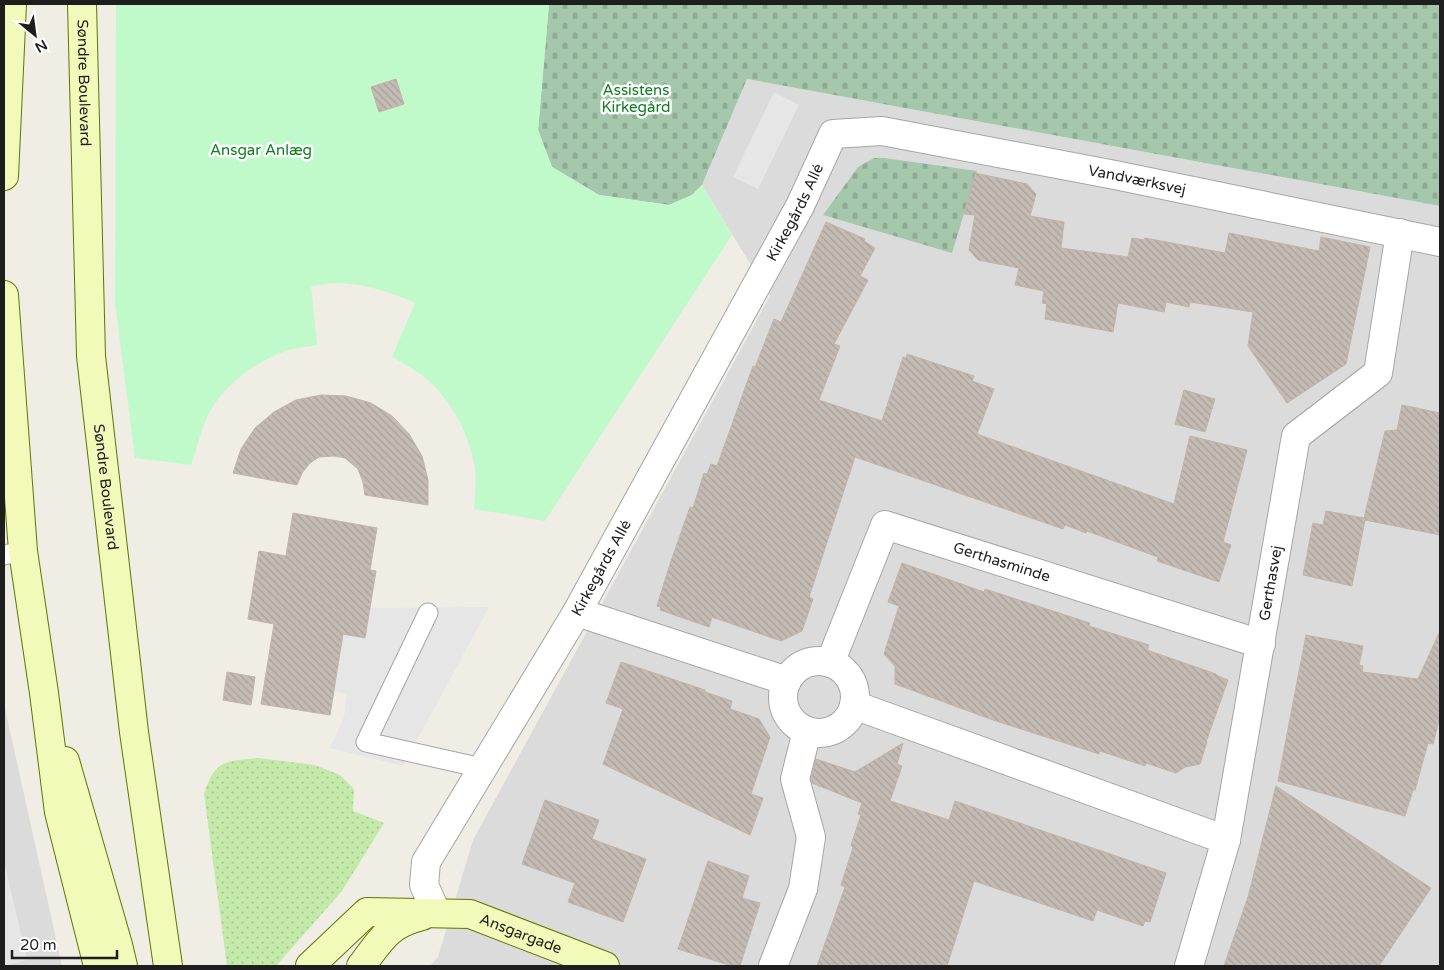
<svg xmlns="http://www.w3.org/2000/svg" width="1444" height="970" viewBox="0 0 1444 970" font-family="'Varela Round',sans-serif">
  <defs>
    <pattern id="grass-dots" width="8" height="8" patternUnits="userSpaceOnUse" patternTransform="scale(1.25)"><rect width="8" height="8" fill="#c4eaaa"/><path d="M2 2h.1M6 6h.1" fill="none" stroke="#a8c892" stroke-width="1.8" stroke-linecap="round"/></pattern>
    <pattern id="cemetery-stones" width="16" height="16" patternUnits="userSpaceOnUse" patternTransform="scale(1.25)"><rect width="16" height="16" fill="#a5c8ad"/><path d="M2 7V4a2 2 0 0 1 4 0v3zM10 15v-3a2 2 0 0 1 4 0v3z" fill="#8eab94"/></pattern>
    <pattern id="building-back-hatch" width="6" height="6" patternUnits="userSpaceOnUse" patternTransform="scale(1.25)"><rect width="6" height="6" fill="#c4bcb4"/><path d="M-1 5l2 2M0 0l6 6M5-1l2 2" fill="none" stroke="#a8a19a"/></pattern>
  </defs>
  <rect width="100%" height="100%" fill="#efede4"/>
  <g fill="#dcdbdb">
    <path d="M747,79L1440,206V966H430L438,957L473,840L770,296L702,185Z"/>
    <path d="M4,704L62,966H4Z"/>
  </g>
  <path fill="url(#grass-dots)" d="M258,758L315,765L340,775L354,789L353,811L384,823L342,891L276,966H227L204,794C215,760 225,761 258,758Z"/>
  <g fill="url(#cemetery-stones)">
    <path d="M549,4H1440V206L747,79L702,185L692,195L669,205L599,195L552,167L538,130Z"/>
    <path d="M874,158H885L977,171L952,253L823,215L858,167Z"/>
  </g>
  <path fill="#c1faca" d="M116,4H549L538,130L552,167L599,195L669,205L692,195L702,185L732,235L545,521L474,509C475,494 477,478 474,463C469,435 451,401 430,382C419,372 405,364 392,357L415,303C391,292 365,284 339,283C330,283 320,285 311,286L317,345C306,347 293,348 283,352C254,363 223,386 209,413C201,429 197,448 191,465L135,458L115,303Z"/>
  <g fill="#e6e6e6">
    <path d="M774,92L799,105L758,189L733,177Z"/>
    <path d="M489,607L403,766L330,748L344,717L347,694L334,691L343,634L365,638L370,608Z"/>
    <path d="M4,861L27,960L4,966Z"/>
  </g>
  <g fill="url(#building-back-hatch)" stroke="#c1b4a6">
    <path d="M396,79L404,104L379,112L371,87Z"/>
    <path d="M975,173L1027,184L1036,194L1030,216L1064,222L1061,248L1128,257L1132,238L1144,240L1145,238L1225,253L1229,233L1319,251L1321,237L1370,247L1346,364L1287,403L1248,346L1253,312L1190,302L1189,307L1166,302L1164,312L1118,303L1113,332L1045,319L1047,304L1042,303L1044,291L1015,285L1019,268L978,260L969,250L975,215L964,214Z"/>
    <path d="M826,222L865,239L864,241L875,248L860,276L868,280L834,344L840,346L819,400L882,421L903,357L906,358L907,354L974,376L972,381L994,389L977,434L1174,504L1190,436L1247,450L1223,542L1231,545L1219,582L1157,561L1158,557L1087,531L1086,533L1065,525L1063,529L855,457L809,597L813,599L802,631L781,641L712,617L709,627L660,610L661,607L657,606L670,564L690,507L693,508L704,473L707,474L711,464L717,466L753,366L755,367L774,319L781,322Z"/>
    <path d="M1184,390L1215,399L1205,432L1175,424Z"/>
    <path d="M321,395L346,396L371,403L392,416L409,434L422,456L428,480V505L365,495L363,482L358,469L345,458L334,456L319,457L310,463L302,473L297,485L233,473L241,449L255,428L274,412L296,400Z"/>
    <path d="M1402,405L1440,413V535L1365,520L1352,586L1303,575L1313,523L1323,525L1326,511L1364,518L1385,431L1397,430Z"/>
    <path d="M293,513L377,528L370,570L376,571L365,638L343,634L330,715L261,704L274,624L248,619L259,551L286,556Z"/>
    <path d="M902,563L984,592L985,589L1090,623L1089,626L1149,645L1147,650L1216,674V675L1228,680L1206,742H1207L1200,764L1185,767L1176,773L1146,763L1145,766L1100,751L1099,754L993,720L895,684V666L884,654L899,606L888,602Z"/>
    <path d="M1440,631V716L1433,744L1428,743L1415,790H1413L1405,816L1278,781L1306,635L1363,646L1359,665L1363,666L1362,672L1418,679Z"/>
    <path d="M621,662L705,690V692L732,701L730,709L759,719L770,737L751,794L763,798L750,835L603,764L623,709L606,703Z"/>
    <path d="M227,672L255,677L251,705L223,700Z"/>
    <path d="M903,743L897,764L902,766L890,801L949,820L955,801L1166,873L1150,922L1145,921L1143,926L1097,910L1093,921L974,881L947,966H817L845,887L841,885L853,848L851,845L861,815L858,814L862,803L812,783L811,779L816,759L855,772Z"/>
    <path d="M1276,786L1431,888L1379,966H1224L1248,897Z"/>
    <path d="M545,800L599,820L592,839L646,859L623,922L568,902L575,883L522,864Z"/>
    <path d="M708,861L749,876L742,898L760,903L740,966H732L678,949Z"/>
  </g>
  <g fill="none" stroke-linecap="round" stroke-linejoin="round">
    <g stroke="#a5a5a5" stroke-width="21">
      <g id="lane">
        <path d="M4,555L23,551"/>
        <path d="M428,613L366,742L482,768"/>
      </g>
    </g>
    <g stroke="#a5a5a5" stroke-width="30">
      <g id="street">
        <path d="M577,612L787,681"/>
        <circle cx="819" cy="697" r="36"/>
        <path id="s1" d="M830,663L885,525L1261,644"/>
        <path d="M854,705L1226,840"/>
        <path id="s2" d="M436,912L424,885L426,862L577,612L800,206L833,134L882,131L1115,175L1440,242"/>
        <path d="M773,966L803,889L811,837L795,779L807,731"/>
        <path id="s3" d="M1189,966L1226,840L1296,436L1378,373L1400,233"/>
      </g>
    </g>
    <g stroke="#607604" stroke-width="30">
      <g id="secondary">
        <path id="s4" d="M82,4L91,356L134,732L168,966"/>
        <path d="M4,176L12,4"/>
        <path d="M4,295L23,551L44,693L59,812L98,966"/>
        <path d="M65,761L118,945L123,966"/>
        <path id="s5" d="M310,966L367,912L470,914L605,966"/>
        <path d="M361,966C382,939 387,925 422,916"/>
      </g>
    </g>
    <use href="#lane" stroke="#fff" stroke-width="19"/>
    <use href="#street" stroke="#fff" stroke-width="28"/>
    <use href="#secondary" stroke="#f1fab8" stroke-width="28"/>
  </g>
  <g text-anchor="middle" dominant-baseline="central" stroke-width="5" stroke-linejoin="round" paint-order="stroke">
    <g font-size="15" fill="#1e1e1e" stroke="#fff">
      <text stroke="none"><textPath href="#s4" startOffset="79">Søndre Boulevard</textPath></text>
      <text stroke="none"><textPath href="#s2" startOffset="1196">Vandværksvej</textPath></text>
      <text stroke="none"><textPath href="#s2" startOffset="800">Kirkegårds Allé</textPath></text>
      <text stroke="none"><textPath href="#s4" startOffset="484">Søndre Boulevard</textPath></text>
      <text stroke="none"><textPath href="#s1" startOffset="271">Gerthasminde</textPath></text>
      <text stroke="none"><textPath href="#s2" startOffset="395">Kirkegårds Allé</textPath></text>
      <text stroke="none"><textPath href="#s3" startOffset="392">Gerthasvej</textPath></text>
      <text stroke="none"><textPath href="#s5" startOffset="236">Ansgargade</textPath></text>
    </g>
    <g font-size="15" fill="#0b7e1e" stroke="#fff">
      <text x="636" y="90">Assistens<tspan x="636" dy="17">Kirkegård</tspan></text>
      <text x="261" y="150">Ansgar Anlæg</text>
    </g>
  </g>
  <rect width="1444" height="970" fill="none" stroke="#1e1e1e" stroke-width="10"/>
  <g transform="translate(35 35) rotate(151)" stroke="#ffffff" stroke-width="4" paint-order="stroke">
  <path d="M0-4L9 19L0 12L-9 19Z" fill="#1e1e1e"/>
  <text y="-8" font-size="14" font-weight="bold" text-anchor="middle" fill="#1e1e1e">N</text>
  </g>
  <path d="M12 950v8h105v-8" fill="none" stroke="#1e1e1e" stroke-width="2.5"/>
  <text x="20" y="950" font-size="15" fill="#1e1e1e" stroke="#ffffff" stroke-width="4" paint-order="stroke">20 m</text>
</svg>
